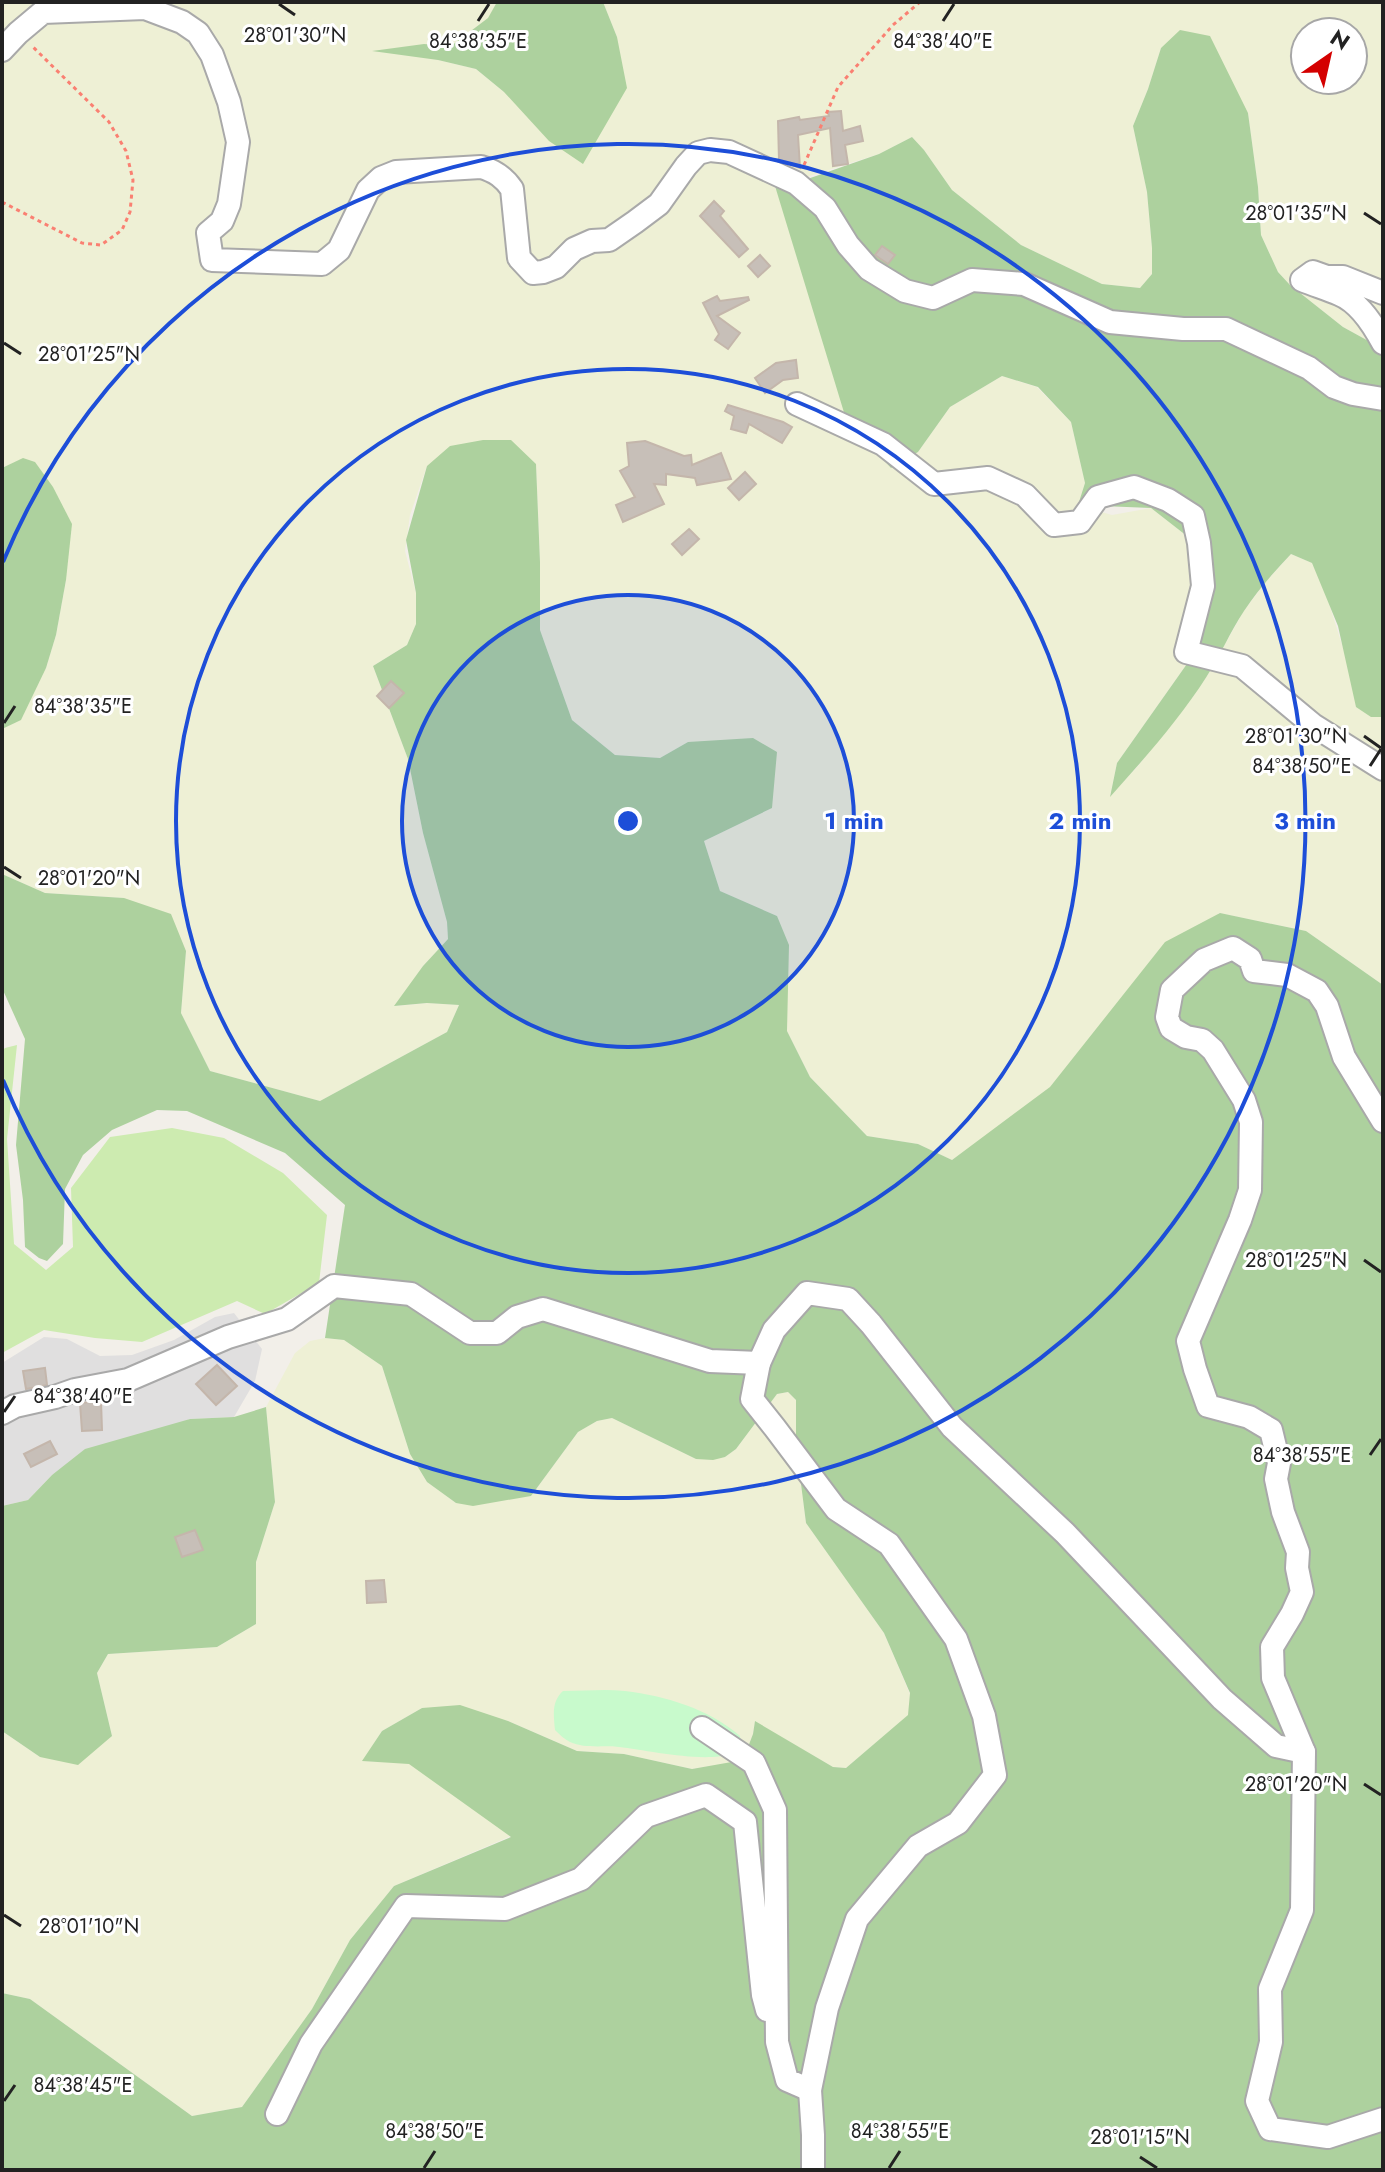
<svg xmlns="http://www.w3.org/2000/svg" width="1385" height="2172" viewBox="0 0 1385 2172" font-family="Jost,sans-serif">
  <rect width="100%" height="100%" fill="#f2efe9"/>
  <path fill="#e0dfdf" d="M234,1313L262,1349L255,1381L234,1417L190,1419L52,1475L28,1500L2,1506V1363L44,1337L67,1339L100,1356L132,1355L174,1340L215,1317Z"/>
  <g fill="#eef0d5" fill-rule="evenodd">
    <path d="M2,2H497L489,18L451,46L424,44L438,60L476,69L504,92L617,37L603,2H1383V349L1343,327L1290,285L1278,272L1261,235L1258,187L1248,113L1161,48L1148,89L1133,126L1147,192L1152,248V274L1140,288L1102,284L1021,245L952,190L924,150L912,137L879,154L775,187L891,468L918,452L950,407L1002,376L1037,387L1071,422L1085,483L1078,505L1112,515L1151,508L1192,540L1194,577L1189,661L1117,763L1110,796L1138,766L1192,698L1209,673L1243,612L1264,584L1291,554L1312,563L1326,594L1344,651L1371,717H1383V985L1306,931L1219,913L1099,1061L952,1160L918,1144L867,1136L810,1077L787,1031L777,916L720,891L704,841L772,808L688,742L660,758L615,755L572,720L540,630V562L536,464L427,466L410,515L405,551L416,593V624L407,645L373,666L408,759L423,833L447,922L448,939L423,966L396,1006L428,1003L459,1005L447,1032L320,1101L210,1071L181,1013L186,951L124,898L45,893L2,874V729L46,668L56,635L66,580L5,466L2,468ZM1305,32H1353V80H1305Z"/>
    <path d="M325,1338L344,1340L382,1366L410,1454L427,1482L456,1503L531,1496L578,1432L597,1421L612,1418L696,1459L725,1457L736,1449L777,1394L788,1392L796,1400V1445L806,1523L884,1633L910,1694L909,1715L846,1768L833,1767L755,1722L753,1734L743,1761L692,1769L624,1754L577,1751L508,1721L422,1708L382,1731L363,1761L409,1763L511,1836L394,1886L350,1940L312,2009L242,2107L192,2116L30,1999L2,1993V1731L40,1757L112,1736L97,1673L108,1654L217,1647L256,1624V1562L275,1502L266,1407L295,1353L310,1341Z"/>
  </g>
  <path fill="#cdebb0" d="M17,1045L7,1139L14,1244L46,1270L73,1247L71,1188L110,1137L172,1128L224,1138L283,1173L327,1215L319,1283L265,1314L237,1301L142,1342L95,1338L44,1330L2,1353V1051L5,1048Z"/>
  <g fill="#add19e">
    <path d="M497,2H603L617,37L627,88L583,164L549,141L504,92L476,69L438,60L372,51L424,44L451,46L488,18Z"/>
    <path d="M1180,30L1210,36L1248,113L1258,187L1261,235L1278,272L1290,285L1343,327L1383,349V717H1371L1356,707L1338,626L1312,563L1291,554C1274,572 1258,590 1244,611C1230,632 1220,656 1207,676C1179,720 1144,759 1110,797L1117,763L1189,661L1201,634L1192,540L1151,508L1078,505L1085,483L1071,422L1038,387L1002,376L950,407L918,452L891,468L846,419L775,186L796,183L879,154L912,137L924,150L952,190L1021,245L1102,284L1140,288L1152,274V248L1147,192L1133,126L1148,89L1161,48Z"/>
    <path d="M483,440H511L536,464L540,562V630L572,720L615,755L660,758L688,742L753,738L777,752L772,808L704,841L720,891L777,916L789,945L787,1031L810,1077L867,1136L918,1144L952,1160L1050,1087L1165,942L1220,913L1306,931L1383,985V2170H2V1993L30,1999L192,2116L242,2107L312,2009L350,1940L394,1886L511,1837L409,1764L362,1761L382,1731L422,1708L460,1705L508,1721L577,1751L624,1754L692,1769L743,1760L753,1734L755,1721L833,1767L846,1768L908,1715L910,1693L884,1633L806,1523L796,1445V1400L788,1392L777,1394L736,1449L725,1457L713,1460L696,1459L612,1418L597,1421L578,1432L531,1496L473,1506L456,1503L427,1482L410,1454L382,1366L344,1340L325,1338L345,1205L285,1153L187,1111L157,1110L112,1130L83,1155L65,1189L63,1244L47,1261L39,1258L25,1247L23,1200L16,1145L25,1039L2,988V874L45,893L124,898L171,914L186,951L181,1013L210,1071L320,1101L447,1032L459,1005L427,1003L394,1006L423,966L448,939L447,922L423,833L408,759L373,666L407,645L416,624V593L406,540L427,466L450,446Z"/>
    <path d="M23,458L35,462L53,487L72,524L66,580L56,635L46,668L21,720L2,729V468Z"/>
    <path d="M266,1407L275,1502L256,1562V1624L217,1647L108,1654L97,1673L112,1736L78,1765L40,1757L2,1731V1506L28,1500L52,1475L85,1449L190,1419L234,1417Z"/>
  </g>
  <path fill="#c8facc" d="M563,1691C584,1691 605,1689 625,1691C666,1696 709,1709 740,1736L741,1744C739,1746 734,1752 732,1753C707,1764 647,1750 619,1747C603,1745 585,1749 570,1742C564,1739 560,1735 555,1730C554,1715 551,1702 563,1691Z"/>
  <g fill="#c7bfb8" stroke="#c4b6ab" stroke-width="2">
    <path d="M841,111L843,131L860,126L863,141L845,145L848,164L833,166L830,128L798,135L800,168L779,160L778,121L799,117L800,120L829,116L828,112Z"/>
    <path d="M714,201L724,211L720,216L748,249L739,257L700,216Z"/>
    <path d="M882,246L895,255L888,264L875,255Z"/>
    <path d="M760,255L770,266L758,277L748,266Z"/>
    <path d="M717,296L720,301L748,297L749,300L717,316L740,333L728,349L715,340L719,334L703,303Z"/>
    <path d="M796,360L798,378L783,380L765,393L755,378L776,363Z"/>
    <path d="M728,405L783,422L792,427L782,443L749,424L746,433L731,429L734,416L725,411Z"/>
    <path d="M645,441L684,456L691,455L692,465L721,453L731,479L697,485L695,478L666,474V485L654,484L664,504L623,522L616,505L635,497L620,471L629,466L627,443Z"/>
    <path d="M745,472L756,484L739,500L728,488Z"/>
    <path d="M689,529L699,539L682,555L672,544Z"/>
    <path d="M391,681L404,693L389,708L377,696Z"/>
    <path d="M217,1365L237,1386L216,1405L196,1384Z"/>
    <path d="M45,1368L47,1385L26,1389L23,1371Z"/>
    <path d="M101,1401L102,1430L82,1431L80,1403Z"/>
    <path d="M50,1441L57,1454L31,1467L24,1454Z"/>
    <path d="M195,1530L203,1550L182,1557L175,1537Z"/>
    <path d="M384,1580L386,1602L367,1603L366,1581Z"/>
  </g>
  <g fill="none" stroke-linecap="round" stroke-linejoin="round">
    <g stroke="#a9a9a9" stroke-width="26">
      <g id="street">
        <path d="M2,50L18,33L43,12L145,8L182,22L198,33L212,55L229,102L238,142L229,204L222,221L208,233L212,260L322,264L339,250L368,190L381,178L396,172L481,167C495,171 504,177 512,189L519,258L533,273L543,272L556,267L574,249L592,241L609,240L635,222L659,204L686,166L698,153L710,150L729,152L796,183L825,208L848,245L869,269L905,291L933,298L972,280L1024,284L1110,322L1183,329H1226L1309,368L1334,387L1353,394L1383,399"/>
        <path d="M1383,293L1343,277H1327L1313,272L1302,280C1314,285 1327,289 1339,294C1359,302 1373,324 1383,343"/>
        <path d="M797,404L883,444L934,484L988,478L1025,495L1054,525L1080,522L1098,497L1134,487L1168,500L1193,516L1199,543L1203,586L1186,652L1242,666L1313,725L1383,769"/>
        <path d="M2,1413L15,1406L55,1397L75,1390L128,1380L228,1337L287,1319L334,1286L411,1294L470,1333H497L517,1317L543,1309L710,1361L759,1363"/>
        <path d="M702,1728L754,1763L775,1810L777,2042L787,2080L810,2090L827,2008L857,1919L918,1846L958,1823L995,1775L984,1716L956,1639L889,1544L836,1509L775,1428L752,1399L759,1363L774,1330L807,1293L848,1299L871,1324L952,1427L1065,1533L1222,1699L1276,1746L1304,1752L1273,1678L1272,1647L1292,1614L1302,1592L1297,1568L1298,1552L1283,1512L1276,1479L1279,1463L1271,1430L1249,1417L1208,1406L1195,1369L1188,1341L1240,1220L1250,1190L1251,1122L1244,1100L1213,1050L1202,1040L1186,1037L1171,1028L1167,1017L1172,990L1204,960L1233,948L1250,959L1254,971L1287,975L1317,991L1327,1006L1344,1057L1383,1121"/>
        <path d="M1304,1752L1302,1910L1270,1989L1271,2042L1257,2101L1270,2129L1328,2137L1383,2119"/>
        <path d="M810,2090L813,2135V2170"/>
        <path d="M277,2114L311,2044L406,1906L505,1909L581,1879L646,1816L706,1795L745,1822L763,1995L767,2010"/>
      </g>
    </g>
    <g stroke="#fa8072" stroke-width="3" stroke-dasharray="4 4" stroke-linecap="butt">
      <path d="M804,165L838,87L893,25L920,2"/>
      <path d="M2,202L82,243L101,245L122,230L130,212L133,180L126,151L109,122L32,46"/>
    </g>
    <use href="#street" stroke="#fff" stroke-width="22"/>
  </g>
  <path fill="none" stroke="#222" stroke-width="3" d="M279,4L295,15M478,21L489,4M943,21L954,4M1364,213L1381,224M4,343L21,354M4,723L15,706M1364,736L1381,748M1370,766L1381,749M4,867L21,878M1364,1260L1381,1272M4,1412L15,1396M1370,1455L1381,1439M1364,1784L1381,1795M4,1915L21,1926M4,2101L15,2085M1140,2157L1157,2168M424,2168L435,2151M889,2168L900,2151"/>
  <circle cx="628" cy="821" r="226" fill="#1d4ed8" fill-opacity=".12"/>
  <g fill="none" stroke="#1d4ed8" stroke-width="4">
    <circle cx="628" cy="821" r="226"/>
    <circle cx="628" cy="821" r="452"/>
    <path d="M3 562A677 677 0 1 1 3 1080"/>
  </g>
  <g font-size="20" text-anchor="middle" fill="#222" stroke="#fff" stroke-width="6" stroke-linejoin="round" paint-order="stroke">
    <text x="295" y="42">28°01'30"N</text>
    <text x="478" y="48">84°38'35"E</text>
    <text x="943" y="48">84°38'40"E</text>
    <text x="1296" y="220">28°01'35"N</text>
    <text x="89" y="361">28°01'25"N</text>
    <text x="83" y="713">84°38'35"E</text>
    <text x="1296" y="743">28°01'30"N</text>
    <text x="1302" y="773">84°38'50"E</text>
    <text x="89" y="885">28°01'20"N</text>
    <text x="1296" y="1267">28°01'25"N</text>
    <text x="83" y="1403">84°38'40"E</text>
    <text x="1302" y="1462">84°38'55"E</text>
    <text x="1296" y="1791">28°01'20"N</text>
    <text x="89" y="1933">28°01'10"N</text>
    <text x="83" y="2092">84°38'45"E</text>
    <text x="435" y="2138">84°38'50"E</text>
    <text x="900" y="2138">84°38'55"E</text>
    <text x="1140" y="2144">28°01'15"N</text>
  </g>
  <circle cx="628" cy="821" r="12" fill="#1d4ed8" stroke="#fff" stroke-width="4"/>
  <g font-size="24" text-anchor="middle" font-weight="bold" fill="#1d4ed8" stroke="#fff" stroke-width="6" stroke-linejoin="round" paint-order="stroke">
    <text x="854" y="829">1 min</text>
    <text x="1080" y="829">2 min</text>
    <text x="1305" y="829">3 min</text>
  </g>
  <rect width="1385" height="2172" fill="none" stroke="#222222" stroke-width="8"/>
  <g transform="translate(1329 56) rotate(34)"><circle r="38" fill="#ffffff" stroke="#a7a7a7" stroke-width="2"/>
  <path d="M0-6L14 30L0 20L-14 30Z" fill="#d40000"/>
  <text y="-12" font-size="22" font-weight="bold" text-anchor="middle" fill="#222222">N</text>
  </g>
</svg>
